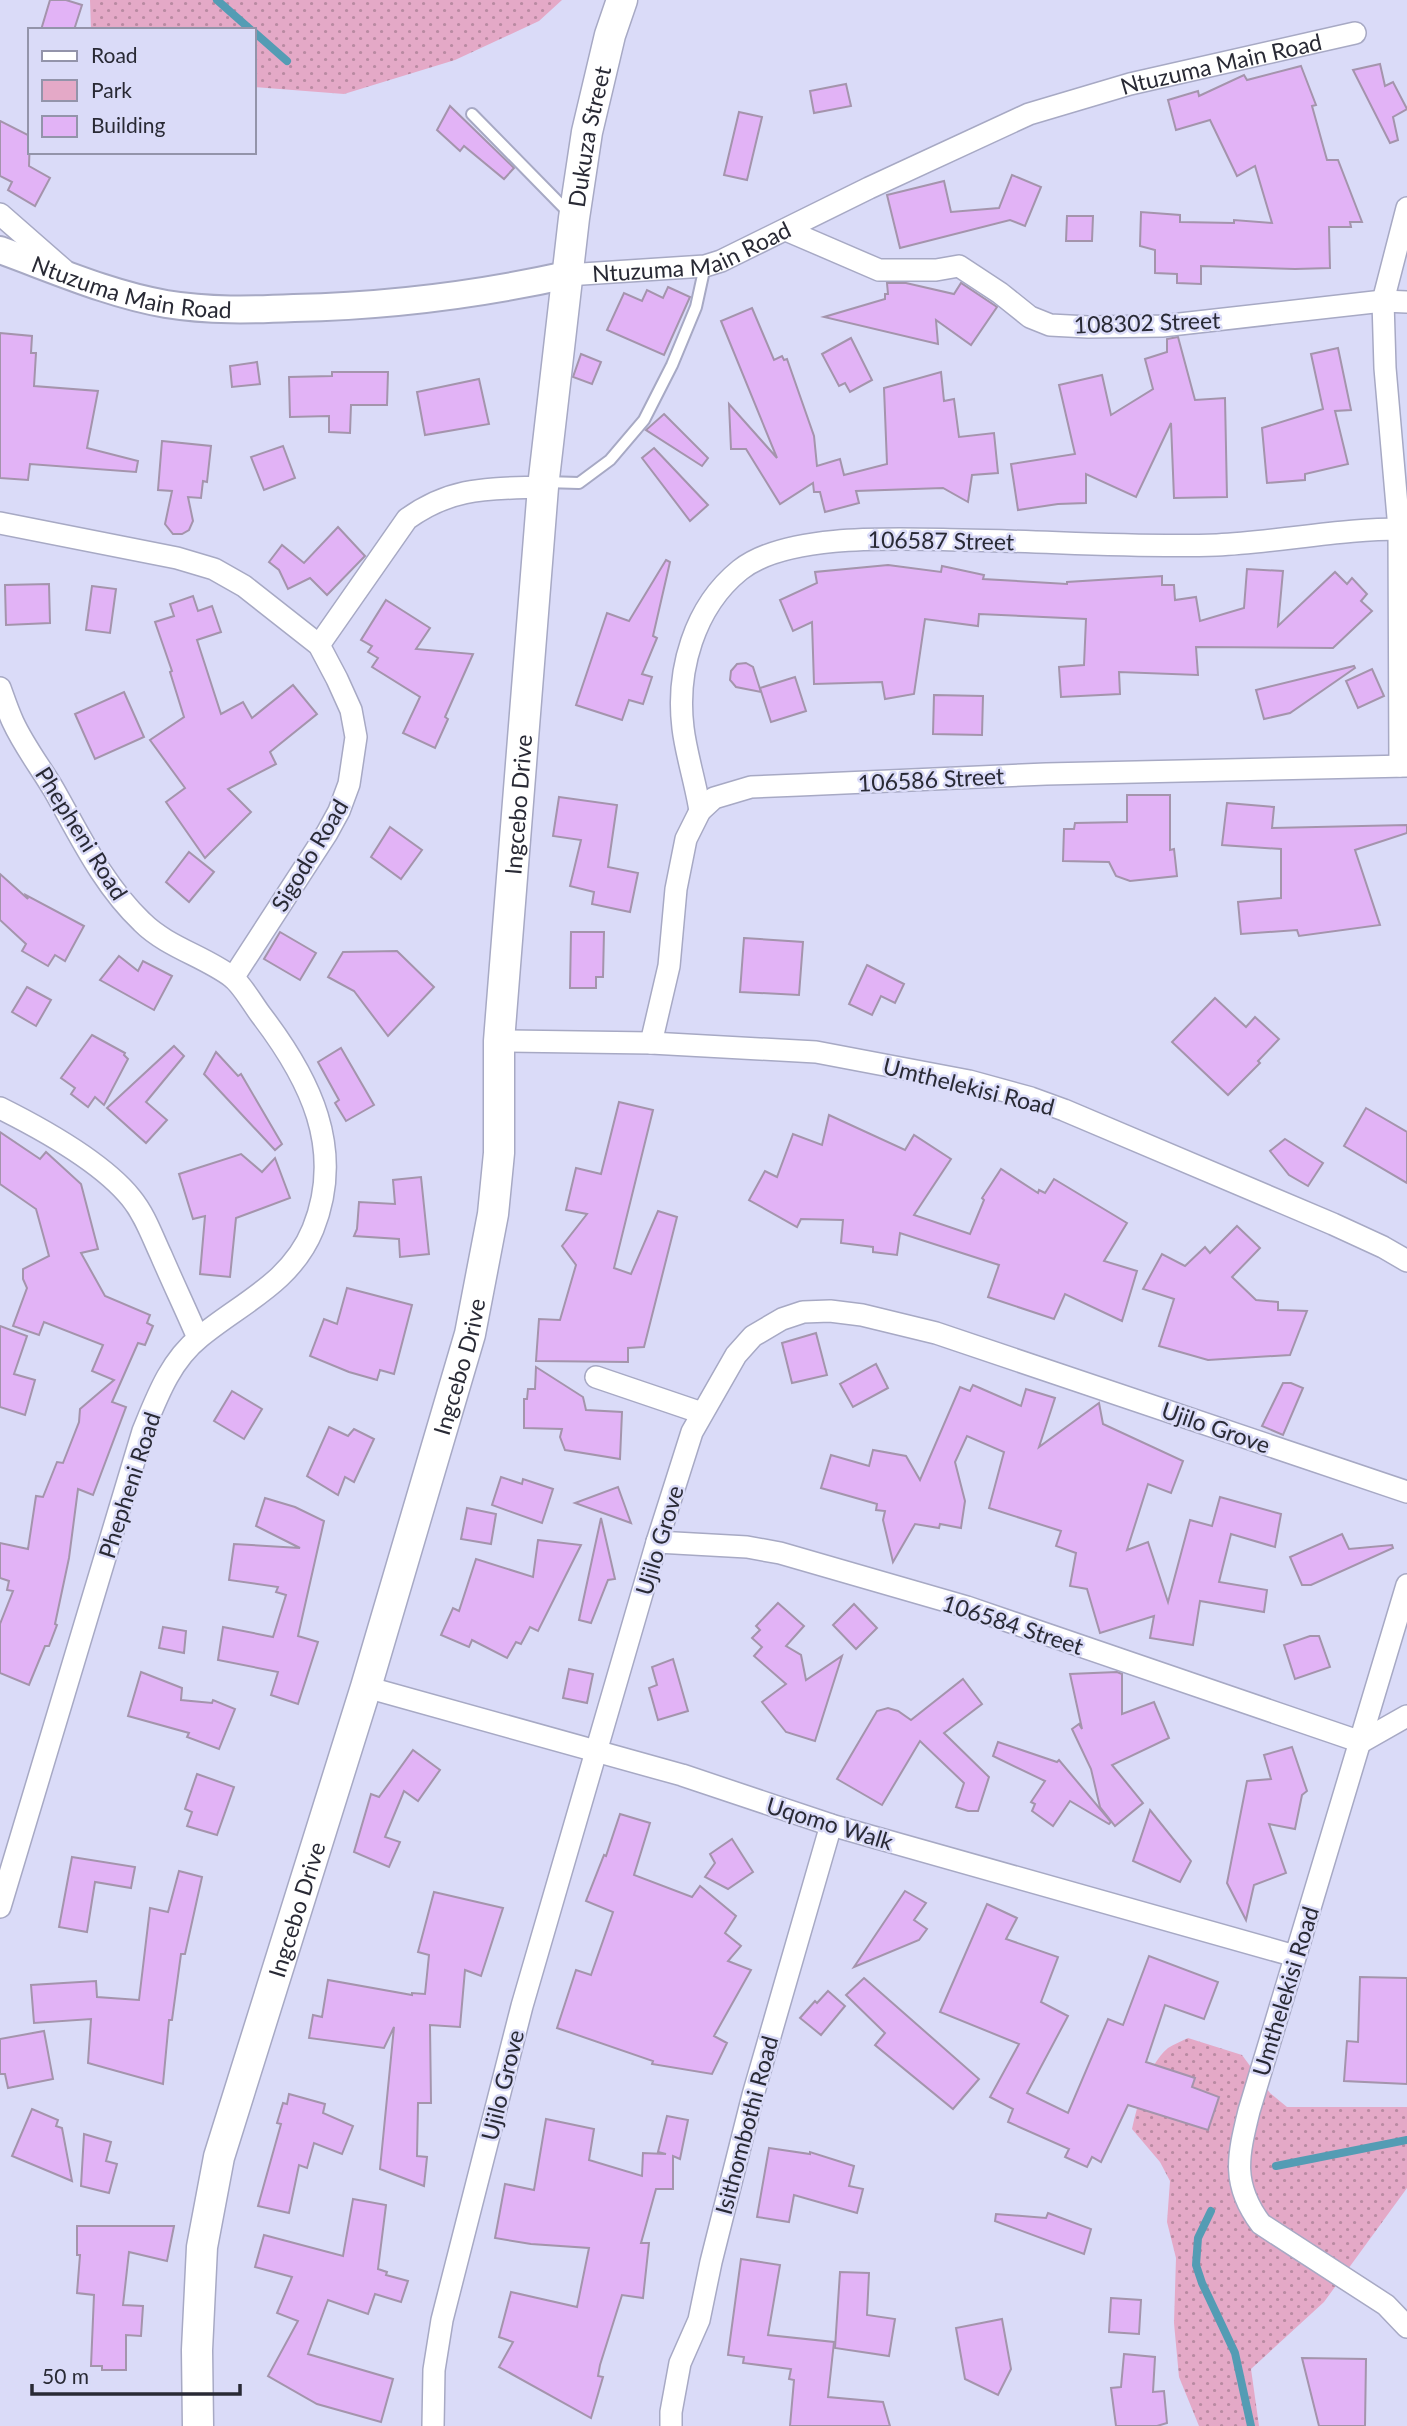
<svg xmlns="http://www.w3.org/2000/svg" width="1407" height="2426" viewBox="0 0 1407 2426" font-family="Lato,sans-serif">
  <defs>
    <pattern id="green-dots" width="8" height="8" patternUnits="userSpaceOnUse" patternTransform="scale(1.75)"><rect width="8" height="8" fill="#e4a9c7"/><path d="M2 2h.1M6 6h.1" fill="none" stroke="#b98aa2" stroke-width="1.8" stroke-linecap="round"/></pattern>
  </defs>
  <rect width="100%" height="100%" fill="#dadbf8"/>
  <g fill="url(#green-dots)">
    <path d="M90,0H562L539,21L455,60L344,94L254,87V30H91Z"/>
    <path d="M1188,2038L1242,2055L1270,2093L1287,2107H1407V2188L1324,2302L1251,2369L1259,2426H1199L1179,2377L1174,2323L1176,2258L1167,2222L1170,2181L1160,2162L1132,2129C1138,2103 1147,2066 1168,2048C1174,2044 1182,2041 1188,2038Z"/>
  </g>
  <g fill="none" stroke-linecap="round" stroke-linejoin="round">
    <g stroke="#549cb4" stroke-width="8">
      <path d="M217,0L251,30"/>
      <path d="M254,32L287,61"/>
      <path d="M1276,2166L1407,2140"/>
      <path d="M1211,2211L1198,2238L1196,2265L1202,2283L1235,2353L1251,2426"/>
    </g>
  </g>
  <g fill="#e2b3f6" stroke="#a494ac" stroke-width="2">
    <path d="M50,0H66L82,5L74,30H41Z"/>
    <path d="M1380,64L1385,86L1393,82L1407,109L1393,117L1398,140L1390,143L1353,70Z"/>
    <path d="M1301,66L1316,105L1312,106L1327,160H1338L1362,222H1350L1351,227H1329L1330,268L1295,269L1201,266V284L1177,283V274L1155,273V250L1140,246L1141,212L1180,215V222L1234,223V220L1272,223L1255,166L1237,176L1210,120L1176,130L1168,100L1198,91L1199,96L1244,75L1247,80Z"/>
    <path d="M846,84L851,106L814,113L810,91Z"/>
    <path d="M450,106L514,168L504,179L464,146L460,151L437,130Z"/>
    <path d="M739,112L762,117L747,180L724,175Z"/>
    <path d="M0,121L30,136L29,166L50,178L35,206L8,190L12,182L0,176Z"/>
    <path d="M1012,175L1041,187L1025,226L1010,220L900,248L887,195L944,181L951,212L999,208Z"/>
    <path d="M1067,216H1093L1092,241H1066Z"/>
    <path d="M887,283H906L954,294L961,283L997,307L971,345L936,320L938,344L824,317L885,299V294H888Z"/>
    <path d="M668,287L690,297L664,355L607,330L624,293L642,301L647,290L663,298Z"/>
    <path d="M752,308L774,360L782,356L784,360L787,359L814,436L817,466L840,459L844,475L887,464L884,388L941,372L944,401L954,399L959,437L994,433L998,473L972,475L968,502L943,488L856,491L859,503L825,512L820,492H814L813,483L780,504L746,449H731L729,404L777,458L721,321Z"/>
    <path d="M0,333L32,336L31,353H36L34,386L98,391L87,448L138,461L136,472L30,464L28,480L0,478Z"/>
    <path d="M1178,337L1195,400L1225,398L1227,497L1174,498L1171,423L1136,497L1086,474V503L1058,504L1018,510L1011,464L1075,454L1059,385L1102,375L1111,415L1153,389L1145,359L1167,352V339Z"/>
    <path d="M851,338L872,380L850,392L845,383L839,386L822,354Z"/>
    <path d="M1338,348L1351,410L1335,411L1348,464L1305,474V480L1267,483L1262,428L1323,409L1311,354Z"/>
    <path d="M581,354L601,362L592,384L573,377Z"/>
    <path d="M257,362L260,384L232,387L230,366Z"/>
    <path d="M332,372H388L387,405H351L350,433L329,432V416L290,417L289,377L332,376Z"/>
    <path d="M479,379L489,424L425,435L417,392Z"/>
    <path d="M664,414L708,458L702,466L646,430Z"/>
    <path d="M162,441L211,446L207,482L203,481L201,498L188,497L193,521L189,530L182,534H173L165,524L172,491L158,490Z"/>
    <path d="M283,446L295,478L264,490L251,457Z"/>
    <path d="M654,448L708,505L690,521L642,458Z"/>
    <path d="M338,527L365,556L327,595L310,578L288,589L279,570L269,562L282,545L304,563Z"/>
    <path d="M666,560L670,562L653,636L657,638L642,674L652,677L643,704L629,700L622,720L576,705L607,613L629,621Z"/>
    <path d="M888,565L941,572L942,566L984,575L983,579L1067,584V582L1162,576V585H1174L1175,600L1196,597L1200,621L1244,608L1247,569L1283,571L1278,626L1335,572L1347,584L1352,578L1367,594L1361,601L1372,611L1333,648L1196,647L1198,675L1119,672L1120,694L1061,697L1059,667L1084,665L1086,619L979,614L978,626L925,619L914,694L885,699L882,682L814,684L812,622L793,631L780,600L817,583L815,572Z"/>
    <path d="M49,584L50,623L6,625L5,585Z"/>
    <path d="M92,586L116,589L110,633L86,630Z"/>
    <path d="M193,596L198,611L212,606L221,632L197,640L221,714L243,702L252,718L293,685L317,714L270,752L276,764L228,789L251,812L205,858L166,802L185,788L150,740L184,717L170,672L172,671L155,622L174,616L170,604Z"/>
    <path d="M386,600L430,628L416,649L473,654L445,717L448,719L435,748L403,733L420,697L372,667L378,658L368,652L372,646L361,640Z"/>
    <path d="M746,663L753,667L761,692L736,687L730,680L731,671L737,664Z"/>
    <path d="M1354,666L1355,668L1290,713L1264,719L1256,690Z"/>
    <path d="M1372,669L1384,696L1358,708L1346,681Z"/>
    <path d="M795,677L806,711L771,722L760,688Z"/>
    <path d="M124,692L144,737L95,759L75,714Z"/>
    <path d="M934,695L983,696L982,735L933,734Z"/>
    <path d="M1127,795H1170V850L1174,849L1177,876L1130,881L1116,876L1109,862L1063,861L1064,829H1074L1075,823L1127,822Z"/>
    <path d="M559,797L617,805L608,867L638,873L630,912L592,904L594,892L570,886L581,840L553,836Z"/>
    <path d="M1227,803L1274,807L1272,828L1407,825V833L1355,850L1380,925L1299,936L1297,930L1241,934L1238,902L1281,898V849L1222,845Z"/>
    <path d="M390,827L422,850L401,879L371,857Z"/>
    <path d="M189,852L214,872L189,902L166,882Z"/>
    <path d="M0,874L28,899L26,895L84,926L65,961L55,955L48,966L22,951L26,944L0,920Z"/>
    <path d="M280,932L316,953L300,980L264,959Z"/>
    <path d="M571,932H604L603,977H596V988H570Z"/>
    <path d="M744,938L803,942L799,995L740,992Z"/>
    <path d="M397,951L434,987L388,1036L354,991L328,977L343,952Z"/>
    <path d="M119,956L138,971L143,961L172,976L154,1010L100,980Z"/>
    <path d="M867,965L904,984L895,1003L881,996L872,1015L849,1004Z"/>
    <path d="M27,987L51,1000L36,1026L12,1012Z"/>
    <path d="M1215,998L1246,1027L1255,1017L1279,1039L1258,1061L1260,1063L1228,1095L1172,1042Z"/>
    <path d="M92,1035L125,1053L124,1055L128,1059L104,1105L95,1097L88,1107L71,1094L75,1088L61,1078Z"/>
    <path d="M174,1046L184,1056L146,1102L167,1120L146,1143L107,1108Z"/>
    <path d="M341,1048L374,1105L346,1121L335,1103L339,1100L318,1062Z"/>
    <path d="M216,1052L238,1076L241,1074L282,1144L275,1150L204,1074Z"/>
    <path d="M619,1102L653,1110L614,1268L631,1274L658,1211L677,1217L644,1347L628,1348V1362L536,1361L539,1319L560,1320L576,1265L562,1246L587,1214L566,1210L576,1168L601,1174Z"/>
    <path d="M1366,1108L1407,1132V1183L1344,1146Z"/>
    <path d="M829,1115L905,1150L914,1135L951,1159L914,1215L970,1234L984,1200L982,1198L1001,1169L1038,1193L1039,1190L1045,1193L1054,1179L1127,1223L1104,1261L1137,1271L1122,1321L1065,1294L1054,1319L988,1297L999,1265L900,1233L897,1255L873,1252V1247L841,1243L843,1220L801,1219L797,1227L749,1200L765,1171L777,1177L793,1134L822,1145Z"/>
    <path d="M0,1132L40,1159L46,1152L81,1184L98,1249L81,1253L105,1296L150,1315L147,1323L153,1326L145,1345L138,1343L112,1402L126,1407L93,1495L78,1489L69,1558L55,1624L57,1625L49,1646H45L29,1685L0,1673V1624L13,1591L7,1590L9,1581L0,1578V1543L28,1549L36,1496L43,1497L57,1462L63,1463L79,1422L80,1409L114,1380L92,1371L103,1345L44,1322L39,1335L13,1326L27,1288L23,1279V1269L49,1256L36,1209L0,1184Z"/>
    <path d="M1285,1139L1323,1163L1308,1186L1289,1175L1270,1151Z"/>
    <path d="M241,1154L262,1172L275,1158L290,1198L236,1218L230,1277L200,1274L205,1216L193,1219L179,1174Z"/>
    <path d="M421,1177L429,1254L400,1257L399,1239L354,1236L357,1229L359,1202L395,1204L393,1180Z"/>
    <path d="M1237,1226L1260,1248L1232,1277L1256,1300L1278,1302V1310L1307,1311L1290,1355L1208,1360L1159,1346L1174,1299L1143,1289L1162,1254L1185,1266L1205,1247L1210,1253Z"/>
    <path d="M347,1288L412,1305L394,1374L380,1370L377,1380L349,1372L310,1356L324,1319L337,1324Z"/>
    <path d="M0,1326L27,1336L14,1374L35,1380L25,1415L0,1407Z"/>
    <path d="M816,1333L827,1375L792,1383L782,1343Z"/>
    <path d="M876,1364L888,1388L853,1407L840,1384Z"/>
    <path d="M536,1367L583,1397L586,1410L622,1412L620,1459L565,1450L560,1437L562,1429L524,1428V1399H527L528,1389H535Z"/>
    <path d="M1283,1383H1291L1303,1388L1283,1435L1262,1426Z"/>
    <path d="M973,1385L1021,1406L1026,1389L1055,1398L1039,1447L1099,1403L1103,1424L1183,1461L1171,1493L1148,1484L1127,1550L1148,1542L1168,1602L1190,1520L1212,1526L1220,1497L1281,1514L1275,1547L1231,1534L1219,1582L1267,1590L1264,1612L1200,1601L1193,1645L1150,1638L1154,1616L1100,1633L1087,1589L1070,1586L1076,1553L1056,1546L1061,1531L989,1508L1004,1452L967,1436L955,1462L965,1501L961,1528L940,1524L939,1528L915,1524L893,1562L883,1520L885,1511L876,1510L877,1504L821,1488L831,1455L869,1466L873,1450L906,1456L920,1480L960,1387L970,1391Z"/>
    <path d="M232,1391L262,1409L244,1439L214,1421Z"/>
    <path d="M329,1427L348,1436L354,1429L374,1439L354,1482L345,1477L338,1495L307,1476Z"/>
    <path d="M501,1477L522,1484L523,1479L553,1489L542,1523L492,1505Z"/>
    <path d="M618,1487L631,1523L575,1503Z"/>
    <path d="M265,1498L295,1507L324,1521L298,1636L318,1642L298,1704L271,1695L278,1672L218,1660L223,1627L273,1637L286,1595L276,1592L278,1587L229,1580L234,1544L300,1548L256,1526Z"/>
    <path d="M467,1508L496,1514L491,1544L461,1539Z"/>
    <path d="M601,1518L615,1579L608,1580L591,1623L579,1620Z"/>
    <path d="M1342,1534L1349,1549L1392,1545L1393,1548L1311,1585H1302L1290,1557Z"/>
    <path d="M538,1540L581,1545L538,1631L530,1627L521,1644L516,1642L507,1658L472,1640L469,1647L441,1635L453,1608L459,1611L476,1559L533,1577Z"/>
    <path d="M778,1603L804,1626L786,1646L801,1655L806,1680L842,1656L815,1741L786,1732L762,1702L786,1684L754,1656L762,1647L752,1638L760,1630L756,1626Z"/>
    <path d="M854,1604L877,1628L856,1649L833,1625Z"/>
    <path d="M163,1627L186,1631L184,1653L159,1648Z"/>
    <path d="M1310,1636H1319L1330,1667L1295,1679L1284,1645Z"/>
    <path d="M673,1659L688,1711L658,1720L649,1688L657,1685L652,1667Z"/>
    <path d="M569,1669L593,1674L587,1703L563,1698Z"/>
    <path d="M141,1672L182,1688L181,1700L212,1703L213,1700L235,1709L219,1749L187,1737L189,1733L128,1716Z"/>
    <path d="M1117,1672L1122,1674V1714L1154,1702L1169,1738L1112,1765L1143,1803L1115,1826L1100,1807L1091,1769L1072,1729L1079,1724L1082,1729L1070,1674Z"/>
    <path d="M963,1679L982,1704L944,1733L989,1777L978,1811H968L956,1807L964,1783L920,1741L882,1805L837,1779L877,1711L888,1708L898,1711L911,1720Z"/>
    <path d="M998,1742L1057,1762L1059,1760L1111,1822L1109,1824L1070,1801L1053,1826L1032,1811L1035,1804L1031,1802L1045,1781L993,1756Z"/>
    <path d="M1292,1747L1307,1791L1302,1795L1295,1829L1269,1824L1286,1873L1254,1885L1246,1920L1227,1883L1247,1781L1271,1779L1264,1755Z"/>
    <path d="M413,1750L440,1770L418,1801L404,1791L385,1837L400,1842L389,1867L354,1852L371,1794L379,1797Z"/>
    <path d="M197,1774L234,1787L217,1835L187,1826L192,1812L185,1809Z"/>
    <path d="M1150,1810L1191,1861L1180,1882L1133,1861Z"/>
    <path d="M620,1814L650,1823L634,1875L692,1897L700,1886L736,1916L725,1933L741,1946L728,1961L751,1970L714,2036L727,2043L712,2074L652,2064L653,2061L557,2028L576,1970L591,1975L613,1912L586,1901L604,1855L606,1856Z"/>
    <path d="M732,1839L753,1872L728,1889L705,1877L715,1863L710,1854Z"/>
    <path d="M72,1857L135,1867L131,1888L95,1882L87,1932L59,1927Z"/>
    <path d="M179,1871L202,1877L185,1954H181L172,2020H169L163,2084L88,2063L91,2019L34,2023L31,1985L96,1981L97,1997L139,2000L150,1908L168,1912Z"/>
    <path d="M905,1891L926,1903L914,1920L927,1929L919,1940L854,1967Z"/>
    <path d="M434,1892L503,1908L481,1976L465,1970L460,2027L430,2025L431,2103H418L417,2156L427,2157L424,2186L380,2169L394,2027L384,2048L309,2038L313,2015L322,2017L328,1980L412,1995V1993L425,1994L429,1955L418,1952Z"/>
    <path d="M987,1904L1017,1918L1006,1939L1058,1957L1041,2002L1068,2016L1027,2093L1068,2113L1108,2019L1123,2025L1149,1956L1218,1982L1204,2019L1165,2005L1146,2062L1195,2078L1192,2087L1219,2097L1208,2130L1128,2105L1101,2162L1092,2157L1087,2167L1065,2157L1069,2149L1008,2122L1013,2109L990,2097L1019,2044L940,2012Z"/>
    <path d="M1360,1977L1407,1978V2084L1344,2081L1347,2041L1358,2042Z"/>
    <path d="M864,1978L979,2079L953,2109L875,2045L885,2033L846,1995Z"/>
    <path d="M828,1991L845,2006L821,2035L800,2018L815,2001L817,2003Z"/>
    <path d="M44,2031L53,2079L8,2088L5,2074H0V2039Z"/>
    <path d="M289,2094L325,2104L323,2113L353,2126L342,2154L314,2143L307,2168L299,2165L289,2213L258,2206L281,2124L277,2123L283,2103L287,2104Z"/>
    <path d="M32,2109L58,2120L56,2126L62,2128L72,2181L12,2156Z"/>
    <path d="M667,2116L688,2120L680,2159L673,2156V2189H656L641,2243H649L643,2298L622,2295L600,2365L598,2376L603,2377L591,2418L499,2367L513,2342L499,2337L511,2292L577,2307L589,2248L531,2244L495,2238L505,2184L534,2190L546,2119L594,2129L589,2160L642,2176L643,2153L666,2154L658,2152Z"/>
    <path d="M84,2134L111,2142L106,2161L117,2164L109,2193L81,2186Z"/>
    <path d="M769,2148L810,2154V2152L854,2166L849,2186L863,2189L857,2213L794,2195L789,2222L757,2217Z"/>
    <path d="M353,2199L386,2205L378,2269L387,2272L386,2275L408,2281L401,2302L375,2294L368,2314L328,2300L308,2354L393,2379L381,2422L317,2404L268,2376L298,2321L277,2313L292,2277L255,2267L264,2235L343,2256Z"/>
    <path d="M1048,2213L1091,2229L1084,2254L995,2221L996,2214L1046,2218Z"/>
    <path d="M77,2226H174L167,2261L129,2252L123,2305L143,2306L141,2336L126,2335V2370H102V2366H91L94,2295L77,2293L80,2255H77Z"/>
    <path d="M741,2259L780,2265L768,2335L834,2342L828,2397L883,2402L890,2426H790L794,2380L789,2379L791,2369L743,2363L744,2357L728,2355Z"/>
    <path d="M840,2272L869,2273L867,2315L895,2319L889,2356L835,2348Z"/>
    <path d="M1111,2298L1141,2300L1139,2334L1109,2332Z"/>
    <path d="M1002,2319L1011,2369L998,2395L965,2379L956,2328Z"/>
    <path d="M1124,2354L1155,2357L1153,2392L1164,2391L1167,2423L1157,2426H1116L1111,2388L1121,2387Z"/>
    <path d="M1302,2358L1366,2359L1365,2426H1319Z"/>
  </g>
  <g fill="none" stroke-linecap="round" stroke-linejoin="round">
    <g stroke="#a7a9c4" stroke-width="14">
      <g id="service">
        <path d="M472,114L571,215"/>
        <path d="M545,482L579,483L610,460L644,420L672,365L696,307L705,266"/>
      </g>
    </g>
    <g stroke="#a7a9c4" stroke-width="24">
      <g id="minor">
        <path d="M0,214L64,270"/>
        <path d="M786,230L879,270H936L959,266L1000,293L1030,317L1050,325L1088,327L1162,326L1383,301L1407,302"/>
        <path id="s1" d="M567,275L705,266L721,261L869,188L1029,114L1130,84L1355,33"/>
        <path d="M0,523L177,558L214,569L244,586L319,645L337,679L351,710L356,737L349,784L339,811L327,833L233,978"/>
        <path d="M319,645L407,519C453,486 489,489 543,487"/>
        <path d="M0,688C4,699 8,711 13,722C24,746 41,768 54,790C80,836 103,885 142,922C167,947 204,956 232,977C243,986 252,1003 261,1015C310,1079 345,1149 313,1229C291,1283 241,1303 200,1337C170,1361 157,1397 143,1431L0,1907"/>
        <path d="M1400,766L1399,529L1385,368L1383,301L1407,208"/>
        <path d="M700,811C696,784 686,754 683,728C676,671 694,607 740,570C788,532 902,539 962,540C1047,541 1132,548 1217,545C1280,542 1344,528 1407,529"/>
        <path d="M499,1041L651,1043L816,1052L969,1081L1031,1098L1064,1110L1333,1224L1383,1247L1407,1261"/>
        <path d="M651,1043L669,966L676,889L686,839L700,811L714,798L751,787L799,785L1046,774L1407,766"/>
        <path d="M0,1108C42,1129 102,1162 131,1198C145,1215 152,1236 161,1255C173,1283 186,1310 198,1338"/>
        <path d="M596,1377L702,1413"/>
        <path d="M657,1542L747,1547L780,1553L967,1607L1361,1742L1407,1716"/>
        <path d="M1407,1585L1249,2111C1238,2156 1231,2184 1261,2224L1386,2305L1407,2327"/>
        <path d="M366,1687L682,1775L831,1825L1295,1956"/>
        <path d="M433,2426L434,2370L442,2320L522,2006L657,1542L692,1432L736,1355L753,1336L782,1319L803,1312L830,1311L862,1315L936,1333L1407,1492"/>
        <path d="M671,2426V2412L680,2363L699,2320L711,2262L753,2095L831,1825"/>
      </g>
    </g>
    <g stroke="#a7a9c4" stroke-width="30">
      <g id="tertiary">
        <path id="s2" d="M0,250C55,270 109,294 166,304C209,311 251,310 294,308C386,306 477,295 567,275"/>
      </g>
    </g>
    <g stroke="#a7a9c4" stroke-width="33">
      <g id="secondary">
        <path id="s3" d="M198,2426L197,2350L202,2247L219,2157L366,1687L470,1334L493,1214L499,1153V1041L543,487L574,218L587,132L610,35L622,0"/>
      </g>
    </g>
    <use href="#service" stroke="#fff" stroke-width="10"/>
    <use href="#minor" stroke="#fff" stroke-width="21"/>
    <use href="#tertiary" stroke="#fff" stroke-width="26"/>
    <use href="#secondary" stroke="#fff" stroke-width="30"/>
  </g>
  <g text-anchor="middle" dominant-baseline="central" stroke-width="5" stroke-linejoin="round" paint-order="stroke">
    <g font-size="23" fill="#292a35" stroke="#dadbf8">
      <text stroke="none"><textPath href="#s1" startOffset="695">Ntuzuma Main Road</textPath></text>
      <text stroke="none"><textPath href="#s3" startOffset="2336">Dukuza Street</textPath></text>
      <text stroke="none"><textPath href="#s1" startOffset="128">Ntuzuma Main Road</textPath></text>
      <text stroke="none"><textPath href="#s2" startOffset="138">Ntuzuma Main Road</textPath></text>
      <text transform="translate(1147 322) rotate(-2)">108302 Street</text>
      <text transform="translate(941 540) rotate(1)">106587 Street</text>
      <text transform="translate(931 779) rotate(-3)">106586 Street</text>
      <text stroke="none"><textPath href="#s3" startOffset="1664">Ingcebo Drive</textPath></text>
      <text transform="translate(82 833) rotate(58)">Phepheni Road</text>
      <text transform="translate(309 855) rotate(-59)">Sigodo Road</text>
      <text transform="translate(969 1086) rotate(14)">Umthelekisi Road</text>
      <text stroke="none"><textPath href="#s3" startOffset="1097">Ingcebo Drive</textPath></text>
      <text transform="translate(1216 1427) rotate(19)">Ujilo Grove</text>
      <text transform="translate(129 1485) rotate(-72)">Phepheni Road</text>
      <text transform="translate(659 1540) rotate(-73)">Ujilo Grove</text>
      <text transform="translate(1013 1624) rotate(18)">106584 Street</text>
      <text transform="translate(830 1823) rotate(17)">Uqomo Walk</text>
      <text stroke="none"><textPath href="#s3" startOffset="530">Ingcebo Drive</textPath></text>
      <text transform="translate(1285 1991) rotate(-73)">Umthelekisi Road</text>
      <text transform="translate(502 2085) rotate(-76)">Ujilo Grove</text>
      <text transform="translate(746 2125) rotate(-75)">Isithombothi Road</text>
    </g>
  </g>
  <rect x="28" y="28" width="228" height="126" fill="#dadbf8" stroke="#9394aa" stroke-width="2"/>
  <rect x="42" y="51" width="35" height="10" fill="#ffffff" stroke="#9394aa" stroke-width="2"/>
  <text x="91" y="63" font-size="21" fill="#292a35">Road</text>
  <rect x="42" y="80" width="35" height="21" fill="#e4a9c7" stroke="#9394aa" stroke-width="2"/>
  <text x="91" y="98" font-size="21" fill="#292a35">Park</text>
  <rect x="42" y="116" width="35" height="21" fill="#e2b3f6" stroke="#9394aa" stroke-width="2"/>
  <text x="91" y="133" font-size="21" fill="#292a35">Building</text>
  <path d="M32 2384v10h208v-10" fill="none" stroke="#292a35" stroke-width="3.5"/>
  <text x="42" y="2384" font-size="21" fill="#292a35" stroke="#dadbf8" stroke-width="5" paint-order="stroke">50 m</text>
</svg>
